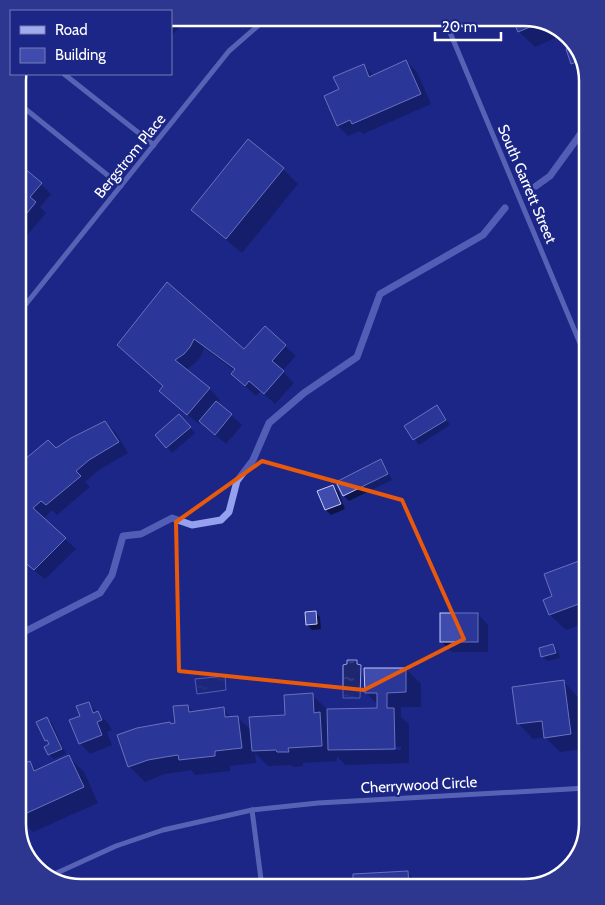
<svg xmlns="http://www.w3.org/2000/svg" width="605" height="905" viewBox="0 0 605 905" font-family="Cabin,sans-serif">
  <defs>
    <pattern id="water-ripples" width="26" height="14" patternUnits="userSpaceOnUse" patternTransform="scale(1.25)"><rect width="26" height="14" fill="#1e266f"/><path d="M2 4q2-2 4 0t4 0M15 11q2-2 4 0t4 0" fill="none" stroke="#404785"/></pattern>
  </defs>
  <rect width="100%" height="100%" fill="#1b2686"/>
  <g fill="url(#water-ripples)" stroke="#95a1ee">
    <path d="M347,660H357V664L361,665L360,698H343V665L347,664Z"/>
    <path d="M225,676L226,690L197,694L195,679Z"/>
  </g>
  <g fill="#0007" fill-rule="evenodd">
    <path d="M171,18H176L183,24L171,36Z"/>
    <path d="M513,18H527L556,26L564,34L535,47L519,32Z"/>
    <path d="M576,47L579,50L583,66L577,68L572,63L568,50Z"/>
    <path d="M406,61L417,72L431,104L363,134L360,131L348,136L338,126L325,96L340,90L363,65L374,76Z"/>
    <path d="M18,164L51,194L40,207L46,213L18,246Z"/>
    <path d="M283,169L298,184L242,253L208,225L192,210Z"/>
    <path d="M167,284L245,351L285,346L296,356L282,371L294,383L275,404L261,391L256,396L232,374L235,371L204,348L200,358L194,364L186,370L210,389L220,400L217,403L242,425L226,444L201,422L199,424L171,401L164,387Z"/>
    <path d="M437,406L450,425L419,445L406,426Z"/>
    <path d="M184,421L195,433L172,453L157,436Z"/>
    <path d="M105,422L116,433L128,453L99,470L85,482L90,487L57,515L52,510L43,519L76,549L45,579L18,558V466L48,442L56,450Z"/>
    <path d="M380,461L385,466L392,480L349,501L344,496Z"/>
    <path d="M333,486L338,491L345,509L331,515L326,510Z"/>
    <path d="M587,559V622L566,630L550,615L554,597L546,575Z"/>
    <path d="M315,612L320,617L321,629L312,630L307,625Z"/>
    <path d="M478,614L488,625V652H452L441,641Z"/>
    <path d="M553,646L558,651L560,658L547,661L542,656Z"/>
    <path d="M406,669L421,684V707H401V717L409,724V763L345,765L337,756V761L303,763V766L293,767L291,765L268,766L255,753L256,763L230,766V771L195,775L191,770L180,772L164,774L145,782L130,767L118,736L176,724L188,706L194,712L223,709L232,718L237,717L252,731L286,716L312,695L328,710L378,709V705L366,693ZM401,747V750L343,751V748Z"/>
    <path d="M563,681L578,697L585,749L560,752L545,737L533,739L518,723Z"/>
    <path d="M88,703L108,723L112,730L107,732L112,745L90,754L80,743L82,716Z"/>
    <path d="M47,718L52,723L66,754L54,759L49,754L51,745L46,740Z"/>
    <path d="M69,757L84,772L98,803L33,832L18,817V779L27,775L30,763L37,771Z"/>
    <path d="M408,873L422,887H355L354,875Z"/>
  </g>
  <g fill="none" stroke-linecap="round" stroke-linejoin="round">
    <g stroke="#95a1ee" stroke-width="7">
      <path d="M536,186L550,176L587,125"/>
      <path d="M18,635L100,593L112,575L123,536L141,534L172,518L192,525L221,520L229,512L237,481L253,460L269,423L304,393L357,357L380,294L483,235L505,208"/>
    </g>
  </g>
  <g fill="#3f4cad" stroke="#c7cdf9">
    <path d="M512,18H527L542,22L518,32Z"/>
    <path d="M575,46L579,50L582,60L571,64L566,49Z"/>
    <path d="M406,60L421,94L352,124L350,120L337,126L324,96L339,89L333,77L364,64L369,77Z"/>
    <path d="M248,139L284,168L226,239L191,210Z"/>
    <path d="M18,163L42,183L30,197L36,202L18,224Z"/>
    <path d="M167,282L244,349L265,326L286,345L272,361L284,371L264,394L249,381L245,386L231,374L235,369L194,339L190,347L184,354L175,360L210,388L187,415L159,391L163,386L117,345Z"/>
    <path d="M216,401L232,414L215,435L199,421Z"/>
    <path d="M437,405L446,420L413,440L404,426Z"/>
    <path d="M179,414L191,427L166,448L155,435Z"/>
    <path d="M105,421L119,442L89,460L76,471L81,476L46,505L41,501L33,508L66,538L34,570L18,557V465L48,440L56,448L71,438Z"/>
    <path d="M381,459L388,474L343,496L336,482Z"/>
    <path d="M333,485L341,504L325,510L317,491Z"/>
    <path d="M587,558V601L549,615L543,600L552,596L544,574Z"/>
    <path d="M316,611L317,624L306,625L305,612Z"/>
    <rect x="440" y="613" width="38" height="29"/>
    <path d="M553,644L556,653L541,657L539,648Z"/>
    <path d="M364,668H406V692L387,693V708H394L395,749L328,750L327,709L377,708V693H365Z"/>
    <path d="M564,680L571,734L544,738L542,721L517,724L512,687Z"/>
    <path d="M313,693L314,713L320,712L322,746L288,748L289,752H277L276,750L252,751L249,717L285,715L284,695Z"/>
    <path d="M89,702L93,713L98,711L102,720L97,722L102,735L79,744L69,720L80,716L76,706Z"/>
    <path d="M188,705L189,712L224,707L225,717L238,716L242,748L215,751V756L179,760L178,755L165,757L148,760L128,767L117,735L137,728L170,722L171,724L175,723L173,706Z"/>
    <path d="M47,717L62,749L48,755L44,747L49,744L47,740L45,741L36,722Z"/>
    <path d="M69,755L84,787L18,817V778L25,775L21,765L30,761L34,771Z"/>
    <path d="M408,871L409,887H353V874Z"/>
  </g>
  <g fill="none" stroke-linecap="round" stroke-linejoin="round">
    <g stroke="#a2abec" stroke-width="5">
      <path d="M444,18L587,360"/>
      <path d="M64,74L154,145"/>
      <path d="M18,103L121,186"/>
      <path d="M18,314L229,51L267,18"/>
      <path d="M252,810L262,887"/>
      <path d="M48,877L116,846L163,830L252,810L318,803L587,788"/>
    </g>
  </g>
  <path d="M0 0H605V905H0ZM262,461L402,500L464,639L364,690L179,671L176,522Z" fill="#1b2686" fill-opacity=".55" fill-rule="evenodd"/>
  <path fill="none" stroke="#e8590c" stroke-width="4" stroke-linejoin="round" d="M262,461L402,500L464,639L364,690L179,671L176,522Z"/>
  <g text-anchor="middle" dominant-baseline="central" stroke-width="4.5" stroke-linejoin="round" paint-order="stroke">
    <g font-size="15" fill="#fff" stroke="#1b2686">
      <text transform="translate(130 156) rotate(-51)">Bergstrom Place</text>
      <text transform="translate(527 184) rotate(67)">South Garrett Street</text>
      <text transform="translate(419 785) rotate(-3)">Cherrywood Circle</text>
    </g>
  </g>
  <path d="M0 0H605V905H0ZM81 26H524A55 55 0 0 1 579 81V824A55 55 0 0 1 524 879H81A55 55 0 0 1 26 824V81A55 55 0 0 1 81 26Z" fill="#2d3790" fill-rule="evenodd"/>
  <path fill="none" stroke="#fff" stroke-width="2.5" d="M81 26H524A55 55 0 0 1 579 81V824A55 55 0 0 1 524 879H81A55 55 0 0 1 26 824V81A55 55 0 0 1 81 26Z"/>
  <rect x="10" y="10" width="162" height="65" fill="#1b2686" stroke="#767db6"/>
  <rect x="20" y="26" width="25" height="8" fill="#a2abec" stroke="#767db6"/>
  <text x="55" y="35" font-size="15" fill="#ffffff">Road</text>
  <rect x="20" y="48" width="25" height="15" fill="#3f4cad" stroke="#767db6"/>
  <text x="55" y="60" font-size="15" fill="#ffffff">Building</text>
  <path d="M435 32v8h66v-8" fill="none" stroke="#ffffff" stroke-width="2.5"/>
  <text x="442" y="32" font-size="15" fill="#ffffff" stroke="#1b2686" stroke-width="4" paint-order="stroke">20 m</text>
</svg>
